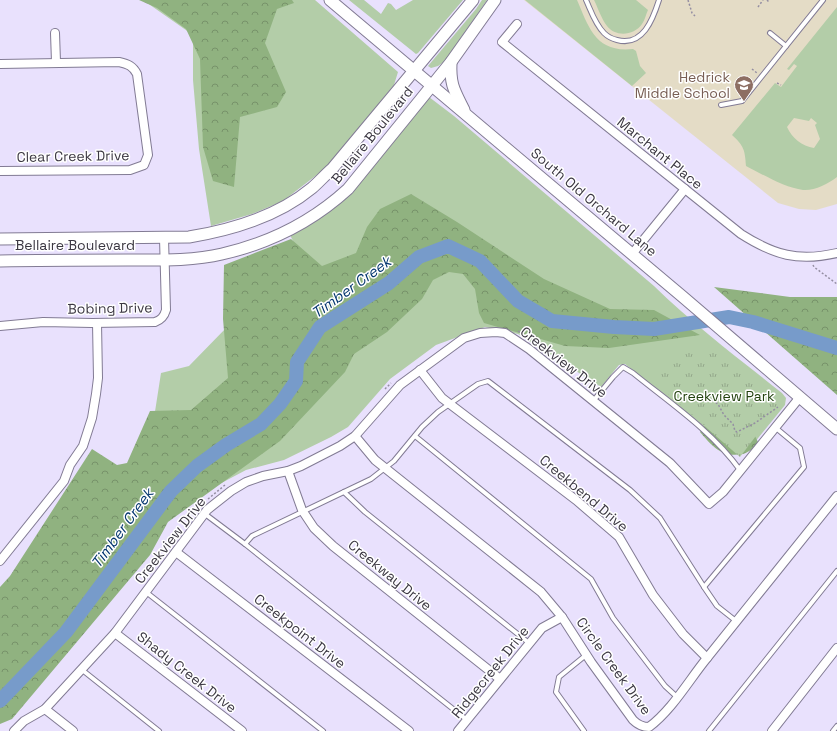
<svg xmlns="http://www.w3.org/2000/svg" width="837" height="731" viewBox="0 0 837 731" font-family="'Space Grotesk',sans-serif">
  <defs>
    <pattern id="forest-crowns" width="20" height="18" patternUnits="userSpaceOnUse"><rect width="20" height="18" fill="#90b280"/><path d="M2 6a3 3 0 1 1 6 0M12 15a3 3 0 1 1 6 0" fill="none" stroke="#77926a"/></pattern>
    <pattern id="park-tufts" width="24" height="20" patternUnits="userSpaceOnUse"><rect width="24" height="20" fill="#b3cda8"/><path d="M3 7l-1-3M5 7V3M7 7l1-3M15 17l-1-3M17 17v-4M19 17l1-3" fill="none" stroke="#93a78a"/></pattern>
  </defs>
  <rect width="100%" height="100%" fill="#e9e1fd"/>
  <path fill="#e4dcc6" d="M524,0H837V204L816,210L799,209L778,203Z"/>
  <g fill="#b3cda8" fill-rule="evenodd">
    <path d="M143,0H315L398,72L394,85L327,167L283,201L252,214L211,226L199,149L193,80V35Z"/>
    <path d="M349,0H364L381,14L388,3L391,4L396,10L413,0H463L418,53L416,54Z"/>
    <path d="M482,0H487L445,61L438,66L431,68L428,66L476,9Z"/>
    <path d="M525,0H577C589,28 596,53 633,49L636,51L640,66L646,73L632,86Z"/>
    <path d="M594,0H636L648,10C646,14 645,20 642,24C634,36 615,37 607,26C601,18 598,8 594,0Z"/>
    <path d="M837,7V177C828,184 814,191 803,190C785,188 762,174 746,166C745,150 744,146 732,135L775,83L781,87L797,66L794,64L789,70L787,69ZM794,118L809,121L811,118L817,123L815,125L820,139L814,148C802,146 792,138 787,127Z"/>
    <path d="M429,97L454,116L654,286C694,325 738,358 782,393L786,398L785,405L746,453L740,455L625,364L619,365L601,387L518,334L485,327L436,345L390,379L348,427L331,437L284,460L246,470L197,496L154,418L161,373L189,366L227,327L305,265L290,235L307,226Z"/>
  </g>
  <g fill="url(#forest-crowns)">
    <path d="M139,0H292L294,3L277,9L265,43L286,92L277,107L240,117L234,187L213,181L203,147L200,59L186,29L157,8Z"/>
    <path d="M411,194L457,222L544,279L610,309L654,310L700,335L609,348L565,346L484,323L479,313L475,289L463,274L449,272L433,280L422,299L387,332L354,354L345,372L280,441L168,522L150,555L12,719L0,724V587L10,576L92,449L117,465L127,463L150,411L191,410L228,378L223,319L224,265L291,239L322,266L356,253L367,227L380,209Z"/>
    <path d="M714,287L790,297H837V395Z"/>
    <path d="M707,423L754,434L758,442C755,448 749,452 742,454C722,458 712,446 700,432Z"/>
  </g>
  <path fill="url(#park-tufts)" d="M695,348L718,349L725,350L783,400L740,457L653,381L683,351Z"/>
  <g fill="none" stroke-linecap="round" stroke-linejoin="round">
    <path stroke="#779bca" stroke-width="14" d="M0,701L66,632L171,491L197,466L226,445L261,424L280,404L296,381L297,362L320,327L389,283L419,257L448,246L480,261L518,301L552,321L614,327L654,329L729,317L753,322L837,348"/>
    <g stroke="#827b94" stroke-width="6">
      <g id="lane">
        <path d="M586,0C591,11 595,24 604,33C607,36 613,39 617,40C643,47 653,19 659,0"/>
        <path d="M770,33L786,46"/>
        <path d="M721,105L742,101L823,0"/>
        <path d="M594,400L613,377L623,367L633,373C670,403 712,431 740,470"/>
        <path d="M415,436L591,579L613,618L665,686L677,697"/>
        <path d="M344,492L365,512L529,643"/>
        <path d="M205,514L245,544L252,536L371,479L394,461L422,427L438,412L478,384L488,381L630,490L660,518L704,587L804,467L800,448L776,428"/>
        <path d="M245,544L467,720"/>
        <path d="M704,587L717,606L736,621"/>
        <path d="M146,592L323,731"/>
        <path d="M81,669L159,731"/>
        <path d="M584,731L556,692L559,677L586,655"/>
        <path d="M709,731L837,571"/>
        <path d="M833,731L837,726"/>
      </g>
    </g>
    <g stroke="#827b94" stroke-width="10">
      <g id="street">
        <path d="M517,24L502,42L741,234C774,255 798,262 837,253"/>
        <path d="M55,33L56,62"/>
        <path d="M0,64L119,62C128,64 133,66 137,74L148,155L144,165L130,170L0,171"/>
        <path d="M632,254L685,189"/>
        <path d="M0,326L43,322L92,323L155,322C161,320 164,317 166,310L164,238"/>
        <path d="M420,370L442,398L576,500L619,537L653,595L683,634L707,658"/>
        <path d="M355,436L375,460L541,592L562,617L591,662L633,720C638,725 642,727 649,727C672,710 689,680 707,658C750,604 794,550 837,496"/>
        <path d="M288,471L302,510L314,528L333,546L500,679"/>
        <path d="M176,552L409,731"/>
        <path d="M0,561L64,481L70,465L83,446L92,418L96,394L98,378L97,323"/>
        <path d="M115,633L242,731"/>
        <path d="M45,709L73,731"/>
        <path d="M14,731L24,721L45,709L115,633L207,510L231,491L246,482L263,476L288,471L301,466L340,446L355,436L400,385L464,338L480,333L496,332L505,333L529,349L670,463L709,504L723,492L800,397"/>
        <path d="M458,731L542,628L562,617"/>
        <path d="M772,731L837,648"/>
      </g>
    </g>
    <g stroke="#827b94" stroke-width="13">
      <g id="secondary">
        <path d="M330,0L683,297L837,429"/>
        <path d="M451,62C450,85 454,90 464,110"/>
        <path d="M0,239L189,237C232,230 277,217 312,188C319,182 325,175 332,169L473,0"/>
        <path d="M0,261C43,260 85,260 128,260C158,260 193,261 222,254C270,243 312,222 348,189L451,62L495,0"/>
      </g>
    </g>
    <g stroke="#948ea2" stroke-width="1.5" stroke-dasharray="2 2" stroke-linecap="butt">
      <path d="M688,0L692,13L695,16"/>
      <path d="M767,0L769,2"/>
      <path d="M758,7L763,0"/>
      <path d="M752,69L757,73"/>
      <path d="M777,83L781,85"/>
      <path d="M813,265L814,267L837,284"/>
      <path d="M518,331L536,343"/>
      <path d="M385,389L391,383"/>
      <path d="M709,398L718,404L724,415L733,424L735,431L737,432L755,423L778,407"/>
      <path d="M208,499L225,485"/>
    </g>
    <use href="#lane" stroke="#fff" stroke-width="4"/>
    <use href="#street" stroke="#fff" stroke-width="8"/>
    <use href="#secondary" stroke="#fff" stroke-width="11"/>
  </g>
  <defs>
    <g id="school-pin" transform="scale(1)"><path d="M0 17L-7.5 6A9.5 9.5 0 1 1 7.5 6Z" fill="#8d6e63" stroke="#fff"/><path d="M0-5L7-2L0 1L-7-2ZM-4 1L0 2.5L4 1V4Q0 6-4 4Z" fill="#fff"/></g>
  </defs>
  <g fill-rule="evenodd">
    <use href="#school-pin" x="744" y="85"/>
  </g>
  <g text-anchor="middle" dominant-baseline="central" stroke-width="3" stroke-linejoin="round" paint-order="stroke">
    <g font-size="14" fill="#785e54" stroke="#fff" text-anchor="end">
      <text x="730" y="77">Hedrick<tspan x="730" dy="16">Middle School</tspan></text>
    </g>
    <g font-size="14" fill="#3b3742" stroke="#fff">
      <text transform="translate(372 135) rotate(-51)">Bellaire Boulevard</text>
      <text transform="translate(660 153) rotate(39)">Marchant Place</text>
      <text transform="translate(73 156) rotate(-1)">Clear Creek Drive</text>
      <text transform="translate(594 202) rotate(40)">South Old Orchard Lane</text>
      <text x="75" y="245">Bellaire Boulevard</text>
      <text transform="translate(110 308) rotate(-1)">Bobing Drive</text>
      <text transform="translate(564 362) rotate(38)">Creekview Drive</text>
      <text transform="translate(584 493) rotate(40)">Creekbend Drive</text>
      <text transform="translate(170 540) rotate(-52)">Creekview Drive</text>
      <text transform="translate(390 575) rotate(39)">Creekway Drive</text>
      <text transform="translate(300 631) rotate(38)">Creekpoint Drive</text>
      <text transform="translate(614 666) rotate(54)">Circle Creek Drive</text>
      <text transform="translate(187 672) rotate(38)">Shady Creek Drive</text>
      <text transform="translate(490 672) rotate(-51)">Ridgecreek Drive</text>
    </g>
    <g font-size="14" fill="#22420e" stroke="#fff">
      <text x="724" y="396">Creekview Park</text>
    </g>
    <g font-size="15" font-style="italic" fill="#04366f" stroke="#fff">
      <text transform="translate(351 287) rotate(-36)">Timber Creek</text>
      <text transform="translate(122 528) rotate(-54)">Timber Creek</text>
    </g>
  </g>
</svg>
